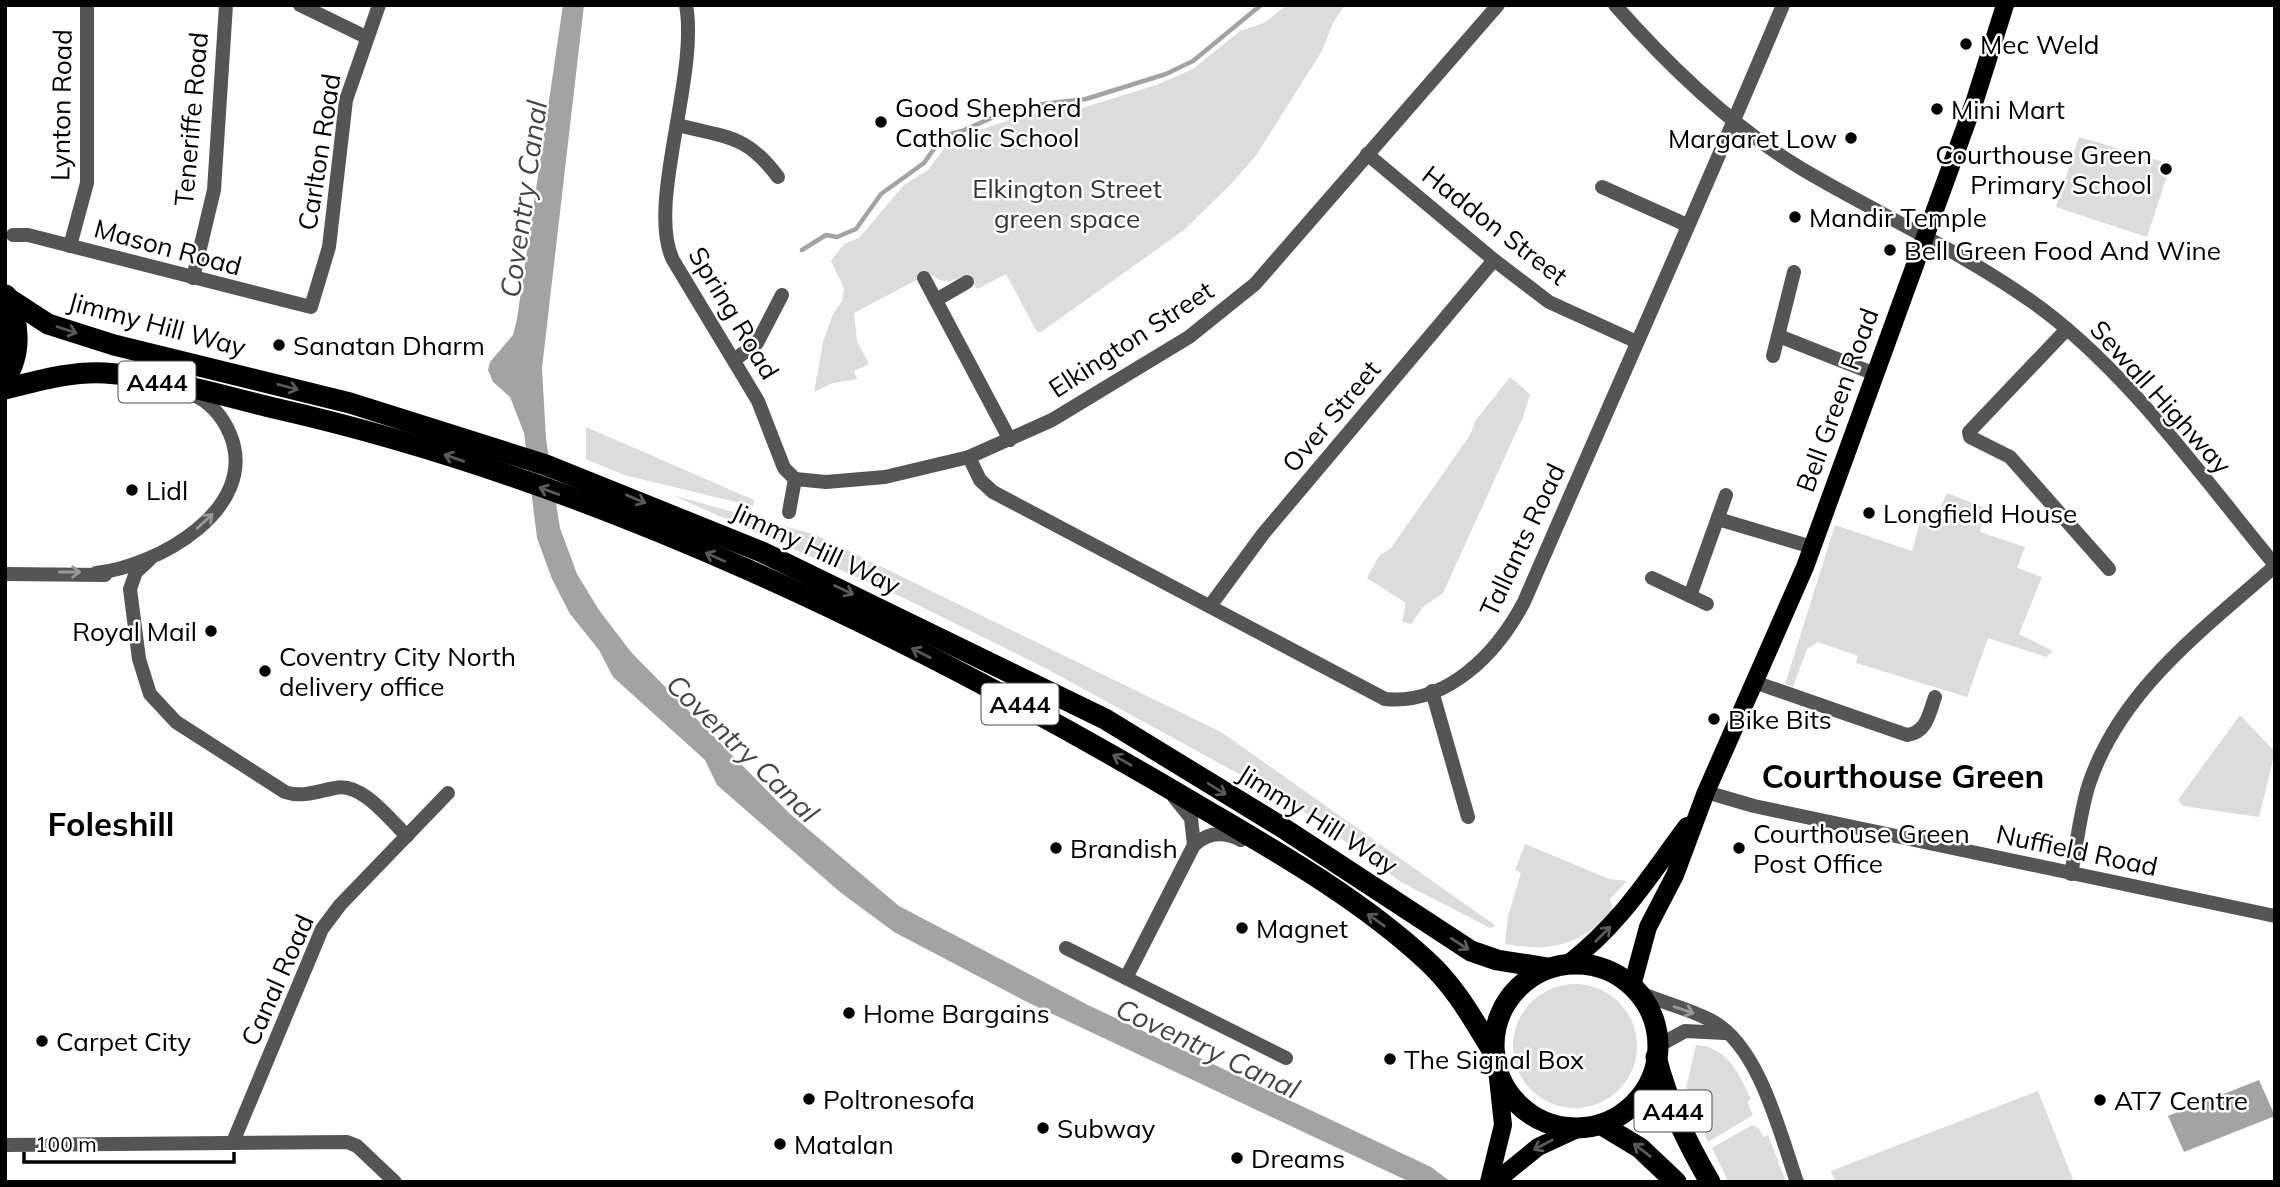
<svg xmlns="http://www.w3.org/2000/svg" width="2280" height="1187" viewBox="0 0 2280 1187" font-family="Mulish,sans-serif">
  <rect width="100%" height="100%" fill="#fff"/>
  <g fill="#dcdcdc">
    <path d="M1287,5H1345L1333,23L1322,51L1255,157L1229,186L1184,230L1041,332H1037L1006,274L977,289L968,274C954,281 943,286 930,273L854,313L857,341L869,364L854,371L857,379L833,383L814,392L823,342L833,314L842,301L844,288L831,261L844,244L859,238L904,185L928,170L950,141L1023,115L1082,108L1156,85L1193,69L1240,31L1264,23Z"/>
    <path d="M2079,137L2171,164L2147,237L2056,207Z"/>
    <path d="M1510,377L1530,394L1523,417L1443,593L1423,607L1411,624L1402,622L1406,603L1367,578L1379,556L1391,548L1470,435L1476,420Z"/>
    <path d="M586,427L754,500L753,506L624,475L586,459Z"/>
    <path d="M1947,493L1985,508L1980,532L2025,547L2017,568L2042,577L2019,634L2053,651L2046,657L1988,638L1967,697L1856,663L1858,656L1818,642L1807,649L1793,687L1785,684L1835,525L1912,551L1922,515L1940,509Z"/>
    <path d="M672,495L816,535L1221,732L1496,926L1490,928L1401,882L1292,803L1049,670L906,599Z"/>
    <path d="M2240,715L2275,752L2259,817L2183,806L2178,800Z"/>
    <path d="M1525,844L1609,879L1627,881L1610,899L1613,912C1576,946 1554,952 1505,944L1508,916L1521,873L1515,870Z"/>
    <circle cx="1575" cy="1046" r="62"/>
    <path d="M1696,1045C1728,1047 1739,1074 1751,1099L1747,1102L1753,1115L1708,1142L1686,1088Z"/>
    <path d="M2038,1091L2074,1182H1835L1831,1171Z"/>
    <path d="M1752,1125L1759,1128L1763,1137L1768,1135L1786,1182H1724L1727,1179L1712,1148Z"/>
  </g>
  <g fill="#a3a3a3">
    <path d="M563,5H584L542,368L546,439L560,528L577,574L599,610L631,652L789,813L899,906L1088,1005L1431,1167L1451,1182H1410L1029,1003L894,932L840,892L717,785L705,760L613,677L599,650L570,614L552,579L537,538L524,433L510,397L493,382L488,370L490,362L513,335L517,319Z"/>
    <path d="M2259,1080L2275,1116L2184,1152L2168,1116Z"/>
  </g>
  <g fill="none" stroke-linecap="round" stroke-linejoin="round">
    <path stroke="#a3a3a3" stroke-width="4.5" d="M802,250L826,235L837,237L856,229L881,194L924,163L943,136L962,131L1016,107L1086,99L1166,74L1193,61L1261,5"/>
    <g stroke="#555" stroke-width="14">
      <path d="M300,5L366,37"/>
      <path d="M686,5C699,76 646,205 673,260L758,401L784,468L795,479L789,512"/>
      <path d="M1615,5C1669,66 1732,127 1802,169C1878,214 1959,250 2031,301C2126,368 2201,476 2275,565"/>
      <path d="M678,125C727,138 746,134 778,177"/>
      <path d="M1367,154L1494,260L1549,302L1637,342"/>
      <path d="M1602,187L1687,225"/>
      <path d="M13,235H28L311,307L329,247L346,100L379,5"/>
      <path d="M70,246L87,183V5"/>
      <path d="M193,278L214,190L226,5"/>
      <path d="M924,278L1010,440"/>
      <path d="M936,300L967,282"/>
      <path d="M2067,329L1969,432L1970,437L2010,457L2109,569"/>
      <path d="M1779,336L1875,374"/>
      <path d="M1773,356L1794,272"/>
      <path d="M734,360L757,343L782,295"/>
      <path d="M969,457L980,480L993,492L1385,699C1448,705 1497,653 1524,602C1610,403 1699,205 1783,5"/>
      <path d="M795,479L826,482L885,477L969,457L1052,420L1189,337L1255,284L1498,5"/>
      <path d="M1718,519L1812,547"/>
      <path d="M149,560L136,572L130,589L139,659L150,694L176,722L285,792C302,798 318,791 335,788C362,782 389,819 407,836"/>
      <path d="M96,573C156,567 261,509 230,434C222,415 209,401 190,393"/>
      <path d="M5,574L105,575"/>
      <path d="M1652,578L1707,604"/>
      <path d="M1690,596L1726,495"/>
      <path d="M1210,606L1263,534L1494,260"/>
      <path d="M1757,683L1907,735C1927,732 1929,714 1935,697"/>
      <path d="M1432,691L1468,817"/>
      <path d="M1706,792L1754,806L2275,916"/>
      <path d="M1174,797L1191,818L1194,845"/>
      <path d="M2071,874C2077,844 2080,812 2089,784C2121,689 2203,630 2275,566"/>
      <path d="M1066,948L1286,1058"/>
      <path d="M1126,978L1194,845C1208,832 1224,831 1241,840"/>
      <path d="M1638,992C1663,1003 1691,1009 1714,1022C1760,1049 1780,1134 1797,1182"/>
      <path d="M1656,1047L1685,1031L1725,1033"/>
      <path d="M233,1142L322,929L340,905L448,793"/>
      <path d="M5,1145L347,1142L357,1146L395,1182"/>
    </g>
    <g stroke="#000" stroke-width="18">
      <path d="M1569,963C1622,922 1647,879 1687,826"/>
      <path d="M1632,986L1648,927L1675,875L1706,792L1805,567L1975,100L2005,5"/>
      <path d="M1489,1182L1503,1125L1497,1069"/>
      <path d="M1495,1182L1538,1147L1577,1129"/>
    </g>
    <g stroke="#000" stroke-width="21">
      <path d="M8,298L48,324L114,345L350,403L546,465L762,552L1105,719L1280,826L1471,951L1497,960L1548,968"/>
      <path d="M5,379C22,354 20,321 6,295"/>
      <path d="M5,389C38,381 71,371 105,373C163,377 222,396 278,409C595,481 910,635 1189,800C1270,848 1357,896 1426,960C1456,987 1474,1021 1495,1055"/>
      <circle cx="1576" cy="1046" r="82"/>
      <path d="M1656,1057C1668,1103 1686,1141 1710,1182"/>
      <path d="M1602,1125L1640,1148L1676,1182"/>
    </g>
  </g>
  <defs><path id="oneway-shaft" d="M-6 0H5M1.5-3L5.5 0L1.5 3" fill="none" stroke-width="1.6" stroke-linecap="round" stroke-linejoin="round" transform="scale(1.75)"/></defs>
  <g stroke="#595959">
    <use href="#oneway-shaft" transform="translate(67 330) rotate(18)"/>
    <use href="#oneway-shaft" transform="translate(288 387) rotate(15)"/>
    <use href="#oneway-shaft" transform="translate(454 458) rotate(-161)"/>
    <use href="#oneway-shaft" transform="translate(549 491) rotate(-160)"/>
    <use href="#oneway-shaft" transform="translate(636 499) rotate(23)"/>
    <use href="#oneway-shaft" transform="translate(715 557) rotate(-156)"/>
    <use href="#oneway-shaft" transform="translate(844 590) rotate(25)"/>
    <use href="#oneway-shaft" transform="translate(921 653) rotate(-153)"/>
    <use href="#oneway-shaft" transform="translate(1122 760) rotate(-150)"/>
    <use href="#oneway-shaft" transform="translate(1217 789) rotate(32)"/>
    <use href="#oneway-shaft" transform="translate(1376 920) rotate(-144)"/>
    <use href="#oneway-shaft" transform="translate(1603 934) rotate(-45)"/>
    <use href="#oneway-shaft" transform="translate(1460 944) rotate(33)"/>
    <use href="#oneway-shaft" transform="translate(1543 1145) rotate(152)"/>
    <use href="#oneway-shaft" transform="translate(1642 1150) rotate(-143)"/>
  </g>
  <g stroke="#999">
    <use href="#oneway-shaft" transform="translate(205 521) rotate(-43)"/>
    <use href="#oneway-shaft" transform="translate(70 572)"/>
    <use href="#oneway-shaft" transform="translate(1684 1010) rotate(19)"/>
  </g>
  <g fill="#000" stroke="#fff" stroke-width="2.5">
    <circle cx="1966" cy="44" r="7"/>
    <circle cx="1937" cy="109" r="7"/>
    <circle cx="881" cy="122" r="7"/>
    <circle cx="1851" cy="138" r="7"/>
    <circle cx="2166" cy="169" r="7"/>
    <circle cx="1795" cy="217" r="7"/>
    <circle cx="1890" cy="250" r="7"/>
    <circle cx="279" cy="345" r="7"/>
    <circle cx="132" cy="490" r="7"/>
    <circle cx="1869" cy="513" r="7"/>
    <circle cx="211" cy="631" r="7"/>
    <circle cx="265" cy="671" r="7"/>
    <circle cx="1714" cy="719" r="7"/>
    <circle cx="1056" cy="848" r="7"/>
    <circle cx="1739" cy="848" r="7"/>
    <circle cx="1242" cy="928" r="7"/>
    <circle cx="849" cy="1013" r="7"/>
    <circle cx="42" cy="1041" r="7"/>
    <circle cx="1390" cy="1059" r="7"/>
    <circle cx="809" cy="1099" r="7"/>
    <circle cx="2100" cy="1100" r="7"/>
    <circle cx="1043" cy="1128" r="7"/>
    <circle cx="780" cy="1144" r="7"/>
    <circle cx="1237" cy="1158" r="7"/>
  </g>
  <g text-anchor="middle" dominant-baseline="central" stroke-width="5" stroke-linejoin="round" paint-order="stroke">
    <g fill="#fff" stroke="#4c4c4c" stroke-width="2">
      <rect x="118.5" y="361.5" width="77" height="41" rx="5"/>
      <rect x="981.5" y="683.5" width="77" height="41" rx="5"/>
      <rect x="1634.5" y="1090.5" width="77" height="41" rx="5"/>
    </g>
    <g font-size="24" font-weight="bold" fill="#000">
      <text x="157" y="382">A444</text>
      <text x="1020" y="704">A444</text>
      <text x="1673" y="1111">A444</text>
    </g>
    <g font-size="26" fill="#000" stroke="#fff" text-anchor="start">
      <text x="1980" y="44">Mec Weld</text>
      <text x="895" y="107">Good Shepherd<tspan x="895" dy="30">Catholic School</tspan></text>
      <text x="1951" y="109">Mini Mart</text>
      <text x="1837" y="138" text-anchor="end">Margaret Low</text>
      <text x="2152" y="154" text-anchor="end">Courthouse Green<tspan x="2152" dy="30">Primary School</tspan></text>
      <text x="1809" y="217">Mandir Temple</text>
      <text x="1904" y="250">Bell Green Food And Wine</text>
      <text x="293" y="345">Sanatan Dharm</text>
      <text x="146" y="490">Lidl</text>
      <text x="1883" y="513">Longfield House</text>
      <text x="197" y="631" text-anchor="end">Royal Mail</text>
      <text x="279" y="656">Coventry City North<tspan x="279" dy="30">delivery office</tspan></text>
      <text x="1728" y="719">Bike Bits</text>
      <text x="1753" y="833">Courthouse Green<tspan x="1753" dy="30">Post Office</tspan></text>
      <text x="1070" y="848">Brandish</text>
      <text x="1256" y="928">Magnet</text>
      <text x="863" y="1013">Home Bargains</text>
      <text x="56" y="1041">Carpet City</text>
      <text x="1404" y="1059">The Signal Box</text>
      <text x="823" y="1099">Poltronesofa</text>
      <text x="2114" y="1100">AT7 Centre</text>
      <text x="1057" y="1128">Subway</text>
      <text x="794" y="1144">Matalan</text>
      <text x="1251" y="1158">Dreams</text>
    </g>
    <g font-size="26" fill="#000" stroke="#fff">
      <text transform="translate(61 105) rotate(-89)">Lynton Road</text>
      <text transform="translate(191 119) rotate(-85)">Teneriffe Road</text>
      <text transform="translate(319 152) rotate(-81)">Carlton Road</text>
      <text transform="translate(1495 225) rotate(38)">Haddon Street</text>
      <text transform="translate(168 247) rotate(15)">Mason Road</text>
      <text transform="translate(734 313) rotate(59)">Spring Road</text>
      <text transform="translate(157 324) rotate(15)">Jimmy Hill Way</text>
      <text transform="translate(1131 339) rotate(-33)">Elkington Street</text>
      <text transform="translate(2161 397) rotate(48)">Sewall Highway</text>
      <text transform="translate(1837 400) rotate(-70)">Bell Green Road</text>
      <text transform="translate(1331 416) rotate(-50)">Over Street</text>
      <text transform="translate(1522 540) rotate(-65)">Tallants Road</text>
      <text transform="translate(816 548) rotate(25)">Jimmy Hill Way</text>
      <text transform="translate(1318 819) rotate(32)">Jimmy Hill Way</text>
      <text transform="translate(2077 850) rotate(12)">Nuffield Road</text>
      <text transform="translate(277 980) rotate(-66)">Canal Road</text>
    </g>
    <g font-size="26" fill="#333" stroke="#fff">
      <text x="1067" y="188">Elkington Street<tspan x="1067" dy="30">green space</tspan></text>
    </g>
    <g font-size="28" font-style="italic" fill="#444" stroke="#fff">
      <text transform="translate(523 199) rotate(-82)">Coventry Canal</text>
      <text transform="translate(743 748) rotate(44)">Coventry Canal</text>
      <text transform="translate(1208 1048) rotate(25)">Coventry Canal</text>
    </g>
    <g font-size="33" font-weight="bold" fill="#000" stroke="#fff">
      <text x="1903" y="775">Courthouse Green</text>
      <text x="111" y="823">Foleshill</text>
    </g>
  </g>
  <rect width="2280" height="1187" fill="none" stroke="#000000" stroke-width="14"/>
  <path d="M24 1152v10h210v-10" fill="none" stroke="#000000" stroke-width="3.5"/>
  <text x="35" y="1152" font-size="21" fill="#000000" stroke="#ffffff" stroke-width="5" paint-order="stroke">100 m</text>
</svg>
